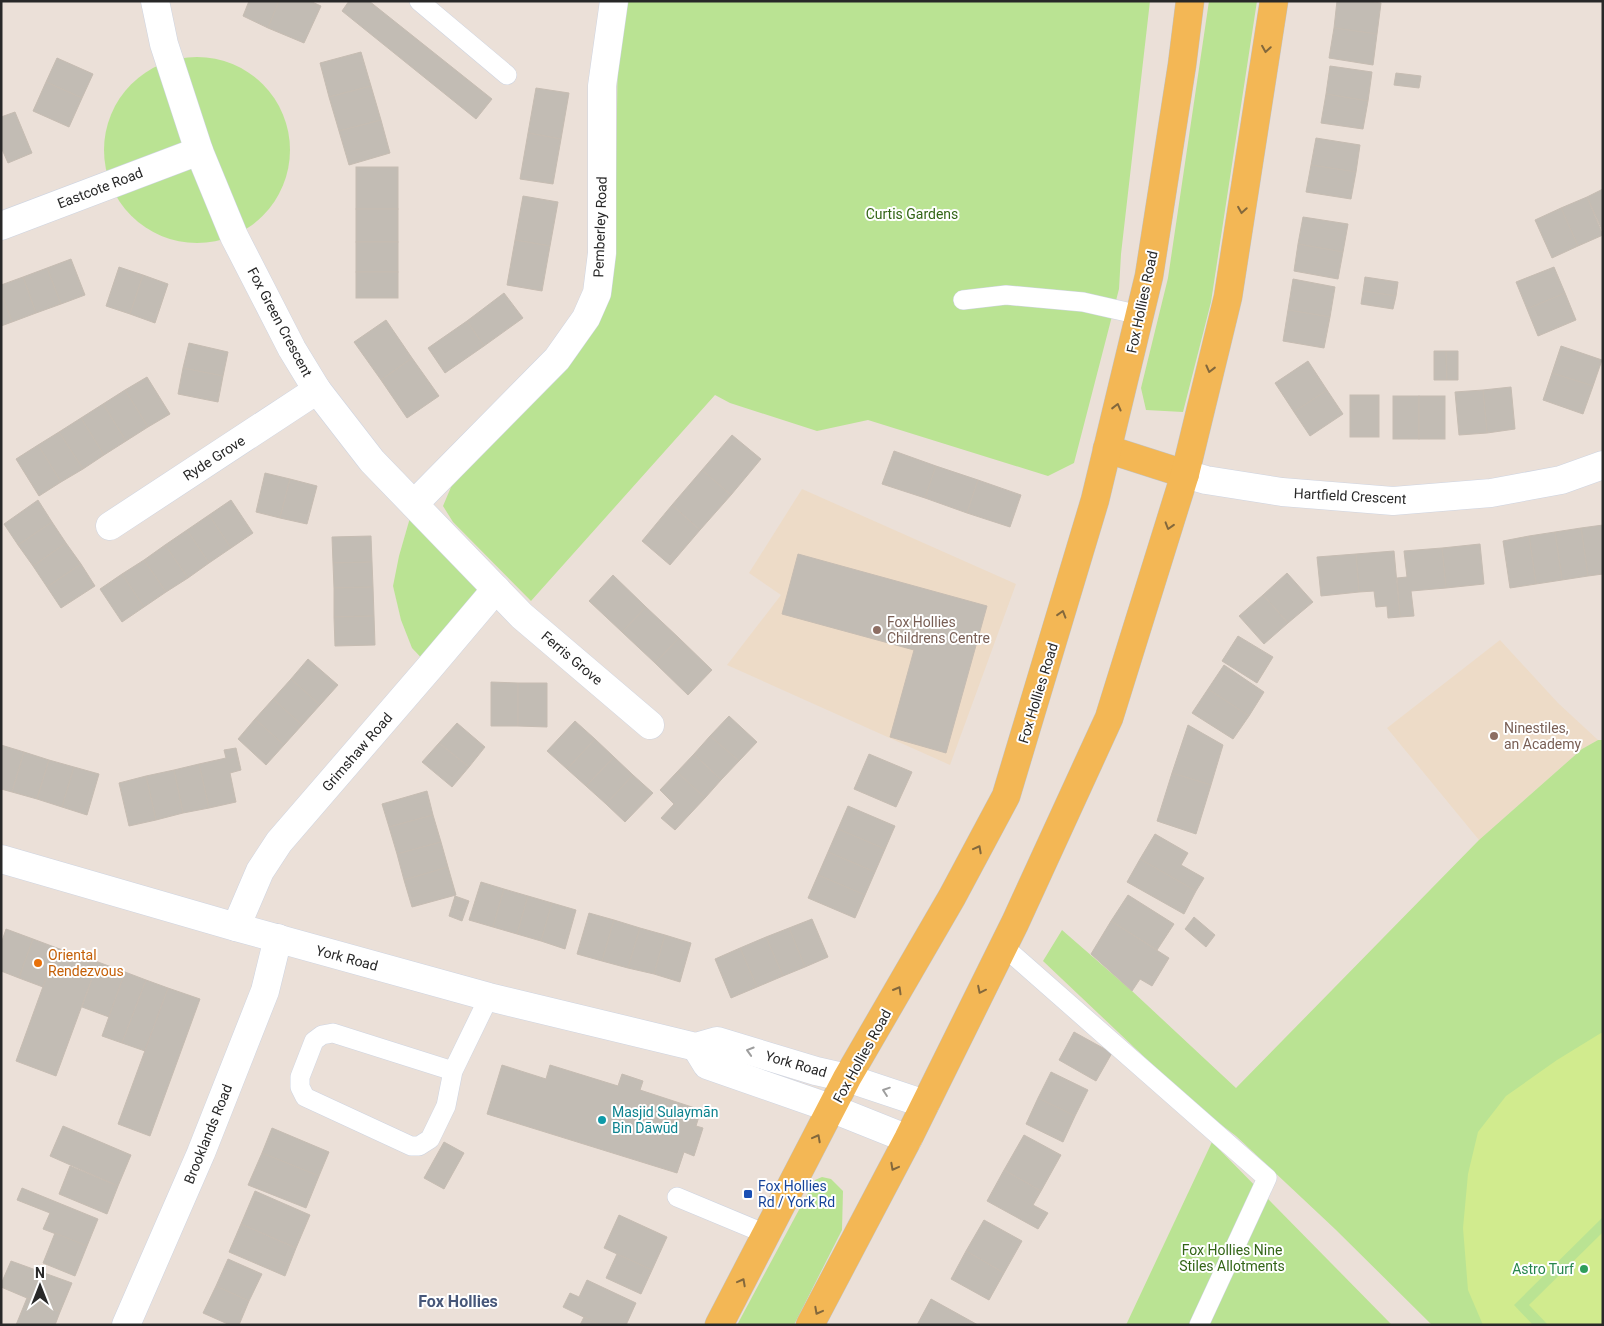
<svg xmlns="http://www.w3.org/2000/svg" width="1604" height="1326" viewBox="0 0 1604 1326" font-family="Roboto,sans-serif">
  <rect width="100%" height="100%" fill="#ebe0d8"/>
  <g fill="#eddbc7">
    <path d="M802,489L1016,584L950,765L727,665L781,595L749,573Z"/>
    <path d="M1500,640L1558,703L1598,740L1582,749L1479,840L1387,728Z"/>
  </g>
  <g fill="#bae393">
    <path d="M624,1H1150L1121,254L1119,289L1074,463L1048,476L868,420L817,431L730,403L715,395L531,601L453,522L443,506L454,480L615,257L618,38Z"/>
    <path d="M1209,1H1257L1211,302L1183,412L1146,410L1141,388L1168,278Z"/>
    <circle cx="197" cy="150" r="93"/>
    <path d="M414,504L496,589L430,667L412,648L401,620L393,586L399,556Z"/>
    <path d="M1598,740H1603V1325H1432L1335,1229L1236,1136L1194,1104L1043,961L1062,930L1132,991L1236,1088L1479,840L1582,749Z"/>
    <path d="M1212,1142L1392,1325H1126Z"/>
    <path d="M822,1177L831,1179L843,1191L842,1230L794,1325H737L815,1180Z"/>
  </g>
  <g fill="#d1eb8e">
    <path d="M1601,1033H1603V1217L1514,1305L1533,1325H1483L1468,1290L1463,1228L1468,1174L1478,1132L1506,1096L1557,1060Z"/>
    <path d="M1603,1232V1325H1548L1529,1305Z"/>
  </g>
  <g fill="#c2bcb4" stroke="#c6bcb2">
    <path d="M249,1H279L268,28L243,16Z"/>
    <path d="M279,1H310L321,6L304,43L268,28Z"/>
    <path d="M349,1H369L492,99L476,119L342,11Z"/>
    <path d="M1337,1H1365L1381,3L1377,34L1334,28Z"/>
    <path d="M1334,28L1377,34L1373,65L1329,58Z"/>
    <path d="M361,52L371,86L329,97L320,63Z"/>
    <path d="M57,58L93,74L82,98L46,82Z"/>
    <path d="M1330,66L1372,72L1368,101L1326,94Z"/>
    <path d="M1396,73L1421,76L1419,88L1394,85Z"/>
    <path d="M46,82L82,98L69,127L33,111Z"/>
    <path d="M371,86L381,120L339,131L329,97Z"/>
    <path d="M536,88L569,93L561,139L528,133Z"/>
    <path d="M1326,94L1368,101L1363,129L1321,123Z"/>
    <path d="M15,112L32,153L8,163L1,147V117Z"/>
    <path d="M381,120L390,153L349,165L339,131Z"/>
    <path d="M528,133L561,139L553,184L520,179Z"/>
    <path d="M1316,138L1360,145L1356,172L1311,165Z"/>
    <path d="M1311,165L1356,172L1351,199L1306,192Z"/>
    <rect x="356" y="167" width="42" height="42"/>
    <path d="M1603,189V232L1587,197Z"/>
    <path d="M523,196L558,202L550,246L515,240Z"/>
    <path d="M1587,197L1603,235L1578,246L1561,208Z"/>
    <path d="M1561,208L1578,246L1552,258L1535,220Z"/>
    <rect x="356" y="209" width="42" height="33"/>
    <path d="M1303,217L1348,224L1343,252L1298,244Z"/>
    <path d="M515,240L550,246L542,291L507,285Z"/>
    <rect x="356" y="242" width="42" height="30"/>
    <path d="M1298,244L1343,252L1338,279L1294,271Z"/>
    <path d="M71,259L85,295L61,304L47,268Z"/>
    <path d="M119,267L143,275L130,314L106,306Z"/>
    <path d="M1554,267L1565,293L1527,309L1516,282Z"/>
    <path d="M47,268L61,304L36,313L23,277Z"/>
    <rect x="356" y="272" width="42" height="26"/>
    <path d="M143,275L168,284L155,323L130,314Z"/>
    <path d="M23,277L36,313L12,322L1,293V285Z"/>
    <path d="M1365,277L1398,282L1396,296L1363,291Z"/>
    <path d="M1293,279L1335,287L1330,317L1288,310Z"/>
    <path d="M1363,291L1396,296L1393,309L1361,304Z"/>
    <path d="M1,293L12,322L1,326Z"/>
    <path d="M504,293L523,318L484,346L467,321Z"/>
    <path d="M1565,293L1576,320L1538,336L1527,309Z"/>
    <path d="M1288,310L1330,317L1324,348L1283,341Z"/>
    <path d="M386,320L412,358L381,380L354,342Z"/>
    <path d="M467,321L484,346L445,373L428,348Z"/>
    <path d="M189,343L228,352L223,376L183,368Z"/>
    <path d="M1561,346L1602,360L1593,386L1552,373Z"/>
    <path d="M1434,351H1446L1447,380H1434Z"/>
    <path d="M1446,351H1458V380H1447Z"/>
    <path d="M412,358L439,396L407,418L381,380Z"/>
    <path d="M1308,361L1327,390L1294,412L1275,383Z"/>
    <path d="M183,368L223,376L218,402L178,394Z"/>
    <path d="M1552,373L1593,386L1583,414L1543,400Z"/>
    <path d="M147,377L170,414L148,427L125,390Z"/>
    <path d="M1511,387L1515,429L1487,433L1483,390Z"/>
    <path d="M125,390L148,427L126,441L103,404Z"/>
    <path d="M1327,390L1343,414L1310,436L1294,412Z"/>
    <path d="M1483,390L1487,433L1459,435L1455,392Z"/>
    <rect x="1350" y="395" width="29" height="42"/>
    <rect x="1393" y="396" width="26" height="43"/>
    <rect x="1419" y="396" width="26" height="43"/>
    <path d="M103,404L126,441L104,455L81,418Z"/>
    <path d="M81,418L104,455L83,469L59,432Z"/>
    <path d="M59,432L83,469L61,482L38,445Z"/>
    <path d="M732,435L761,459L731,495L702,470Z"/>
    <path d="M38,445L61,482L39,496L16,459Z"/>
    <path d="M894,451L936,466L925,498L882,484Z"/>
    <path d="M936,466L978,480L967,513L925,498Z"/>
    <path d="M702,470L731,495L700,530L672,505Z"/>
    <path d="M265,473L290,479L280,518L256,512Z"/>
    <path d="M290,479L317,486L307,524L280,518Z"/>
    <path d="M978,480L1021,495L1010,527L967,513Z"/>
    <path d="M38,500L52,522L18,545L4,524Z"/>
    <path d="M231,500L253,533L231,548L209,515Z"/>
    <path d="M672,505L700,530L670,565L642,541Z"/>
    <path d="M209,515L231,548L209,563L187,530Z"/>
    <path d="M52,522L66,543L33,566L18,545Z"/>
    <path d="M1603,525V574L1588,576L1581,528Z"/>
    <path d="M1581,528L1588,576L1562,580L1555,532Z"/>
    <path d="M187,530L209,563L188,578L165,545Z"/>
    <path d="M1555,532L1562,580L1536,584L1529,536Z"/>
    <path d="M371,536L372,562L333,563L332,537Z"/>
    <path d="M1529,536L1536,584L1510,588L1503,541Z"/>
    <path d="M66,543L81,564L47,587L33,566Z"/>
    <path d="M1480,544L1484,584L1446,588L1442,548Z"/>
    <path d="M165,545L188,578L166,592L144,560Z"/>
    <path d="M1442,548L1446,588L1411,591L1414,616L1400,617L1397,578L1407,577L1404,551Z"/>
    <path d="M1394,551L1400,617L1388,618L1387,606L1376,607L1374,591L1359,592L1356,554Z"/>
    <path d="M798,554L987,606L946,753L890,737L914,650L782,614Z"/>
    <path d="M1356,554L1359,592L1321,596L1317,557Z"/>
    <path d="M144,560L166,592L144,607L122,574Z"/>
    <path d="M372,562L373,587L334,588L333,563Z"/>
    <path d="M81,564L95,586L61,608L47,587Z"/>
    <path d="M1287,573L1313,602L1288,623L1263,595Z"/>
    <path d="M122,574L144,607L122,622L100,589Z"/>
    <path d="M613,575L646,607L622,632L589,601Z"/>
    <path d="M373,587L374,616L334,617V588Z"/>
    <path d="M1263,595L1288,623L1264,644L1239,616Z"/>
    <path d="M646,607L679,638L655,663L622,632Z"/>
    <path d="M374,616L375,645L335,646L334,617Z"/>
    <path d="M1238,636L1273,657L1257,683L1222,661Z"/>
    <path d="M679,638L712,670L688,695L655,663Z"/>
    <path d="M308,659L338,685L320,705L291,679Z"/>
    <path d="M1224,665L1264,692L1249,716L1208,689Z"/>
    <path d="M291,679L320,705L302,725L273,699Z"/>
    <path d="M491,682L518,683V726H491Z"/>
    <path d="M518,683H547V727L518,726Z"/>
    <path d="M1208,689L1249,716L1233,739L1192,713Z"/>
    <path d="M273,699L302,725L284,745L255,719Z"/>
    <path d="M729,716L757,742L739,761L710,736Z"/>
    <path d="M255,719L284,745L266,765L238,739Z"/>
    <path d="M575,721L595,739L567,769L547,751Z"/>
    <path d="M457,723L485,747L469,767L439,743Z"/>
    <path d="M1188,725L1223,745L1211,785L1172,773Z"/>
    <path d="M710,736L739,761L721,780L694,754Z"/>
    <path d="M595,739L614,757L586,786L567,769Z"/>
    <path d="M439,743L469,767L452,787L422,762Z"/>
    <path d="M1,745L24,752L12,792L1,789Z"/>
    <path d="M236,748L241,770L230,773L236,802L209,808L199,764L226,758L224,750Z"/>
    <path d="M24,752L49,760L37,799L12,792Z"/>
    <path d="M694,754L721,780L705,798L677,772Z"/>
    <path d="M869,754L912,772L896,807L854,789Z"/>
    <path d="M614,757L633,775L606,804L586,786Z"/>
    <path d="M49,760L74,767L62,807L37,799Z"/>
    <path d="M199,764L209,808L183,813L174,770Z"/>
    <path d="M74,767L99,774L87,815L62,807Z"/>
    <path d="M174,770L183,813L156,820L146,776Z"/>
    <path d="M677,772L705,798L675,830L661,818L674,804L660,790Z"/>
    <path d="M1172,773L1211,785L1196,834L1157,821Z"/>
    <path d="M633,775L653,793L625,822L606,804Z"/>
    <path d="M146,776L156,820L129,826L119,783Z"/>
    <path d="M427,791L433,815L389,827L382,804Z"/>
    <path d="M848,806L895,826L885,849L838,829Z"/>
    <path d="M433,815L441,842L397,854L389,827Z"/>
    <path d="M838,829L885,849L875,872L828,852Z"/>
    <path d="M1155,834L1188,853L1181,865L1204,878L1196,891L1140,859Z"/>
    <path d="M441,842L448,867L404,880L397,854Z"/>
    <path d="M828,852L875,872L865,895L818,875Z"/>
    <path d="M1140,859L1196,891L1184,914L1127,882Z"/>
    <path d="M448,867L456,895L412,907L404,880Z"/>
    <path d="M818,875L865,895L855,918L808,898Z"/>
    <path d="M481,882L504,889L493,927L469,920Z"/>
    <path d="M504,889L528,896L517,934L493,927Z"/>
    <path d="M1128,895L1174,924L1157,950L1111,921Z"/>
    <path d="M455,896L469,901L462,921L449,916Z"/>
    <path d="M528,896L552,903L541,941L517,934Z"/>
    <path d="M552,903L576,910L565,949L541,941Z"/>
    <path d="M589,913L614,920L602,961L577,954Z"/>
    <path d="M1194,917L1215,935L1206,947L1185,929Z"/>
    <path d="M812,919L828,957L805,967L789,928Z"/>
    <path d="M614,920L640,928L628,968L602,961Z"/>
    <path d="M1111,921L1169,958L1152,986L1140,979L1132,991L1091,954Z"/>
    <path d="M640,928L665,935L654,974L628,968Z"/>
    <path d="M789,928L805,967L783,976L766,937Z"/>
    <path d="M6,929L33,939L19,978L1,971V944Z"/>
    <path d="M665,935L691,943L680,982L654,974Z"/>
    <path d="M766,937L783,976L757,987L740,948Z"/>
    <path d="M33,939L57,948L43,987L19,978Z"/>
    <path d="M57,948L98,962L56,1076L16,1061Z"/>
    <path d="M740,948L757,987L731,998L715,959Z"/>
    <path d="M98,962L125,972L109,1017L82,1007Z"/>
    <path d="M125,972L146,980L122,1043L102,1036Z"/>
    <path d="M146,980L168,988L145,1051L122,1043Z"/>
    <path d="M168,988L200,999L150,1136L118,1124Z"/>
    <path d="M1074,1032L1112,1053L1096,1081L1059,1060Z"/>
    <path d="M502,1065L546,1079L550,1065L618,1086L622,1074L643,1081L640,1090L701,1110L696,1126L703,1128L694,1156L684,1152L677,1173L487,1114Z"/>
    <path d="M1051,1072L1088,1090L1075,1116L1038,1098Z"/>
    <path d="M1038,1098L1075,1116L1063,1142L1026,1124Z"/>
    <path d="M63,1126L131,1155L118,1186L50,1156Z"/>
    <path d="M272,1128L329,1152L319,1176L262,1153Z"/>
    <path d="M1024,1135L1061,1155L1041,1191L1004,1170Z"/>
    <path d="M444,1142L464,1153L444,1189L424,1178Z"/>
    <path d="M262,1153L319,1176L306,1208L248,1185Z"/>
    <path d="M70,1166L118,1186L107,1214L59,1194Z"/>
    <path d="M1004,1170L1041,1191L1033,1205L1048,1213L1038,1229L987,1201Z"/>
    <path d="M22,1188L98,1219L87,1246L43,1229L50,1213L17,1200Z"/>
    <path d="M255,1191L310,1215L296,1248L241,1224Z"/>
    <path d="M619,1215L667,1237L652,1270L604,1248Z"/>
    <path d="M984,1220L1022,1241L1004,1273L966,1251Z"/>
    <path d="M241,1224L296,1248L285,1276L229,1252Z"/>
    <path d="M55,1233L87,1246L75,1276L43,1263Z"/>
    <path d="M966,1251L1004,1273L989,1300L951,1279Z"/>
    <path d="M617,1254L652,1270L641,1294L606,1278Z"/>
    <path d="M228,1259L262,1274L249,1301L216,1286Z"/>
    <path d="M11,1261L72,1283L60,1312L1,1287V1284Z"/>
    <path d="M587,1280L636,1303L626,1325H600L563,1307L570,1293L579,1297Z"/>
    <path d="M216,1286L249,1301L239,1325H230L203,1313Z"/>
    <path d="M27,1298L60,1312L55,1325H16Z"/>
    <path d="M931,1299L978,1325H917Z"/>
    <path d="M584,1317L600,1325H580Z"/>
  </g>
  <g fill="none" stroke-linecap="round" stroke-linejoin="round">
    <g stroke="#ced4e1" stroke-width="20">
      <g id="lane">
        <path d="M419,1L507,75"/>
        <path d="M963,300L1006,295L1083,302L1140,315"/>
        <path d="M1003,946L1267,1178L1199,1325"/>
        <path d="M453,1071L333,1033L322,1035L314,1041L300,1077V1087L305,1097L411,1146H419L430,1139L446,1106L453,1071L489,997"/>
        <path d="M677,1197L766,1234"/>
      </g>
    </g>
    <g stroke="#ced4e1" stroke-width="29">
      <g id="street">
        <path d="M155,1L164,44L199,151L234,236L292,349L317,390L372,461L522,616L650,725"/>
        <path d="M1,226L199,151"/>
        <path d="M1185,474L1206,480L1282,492L1393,501L1491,493L1561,480L1603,465"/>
        <path d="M414,504L557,359L586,318L597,293L602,253V86L614,1"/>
        <path d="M110,526L317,390"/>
        <path d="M1,859L236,927L489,997L696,1047L717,1041L816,1071L847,1078L925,1104"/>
        <path d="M236,927L260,871L279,842L430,667L496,589"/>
        <path d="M696,1047L707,1065L833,1109L908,1139"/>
        <path d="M126,1325L201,1153L265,991L278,938"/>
      </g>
    </g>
    <g stroke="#c3c3c3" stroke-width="29">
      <g id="primary">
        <path d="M1107,449L1185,474"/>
        <path d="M719,1325L847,1078L952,897L1006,796L1095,500L1149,276L1182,65L1190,1"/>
        <path d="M810,1325L908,1139L1015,923L1109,718L1185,474L1228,297L1274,1"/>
      </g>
    </g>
    <use href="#lane" stroke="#fff" stroke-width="19"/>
    <use href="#street" stroke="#fff" stroke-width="28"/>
    <use href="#primary" stroke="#f3b755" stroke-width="28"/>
  </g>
  <defs><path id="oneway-chevron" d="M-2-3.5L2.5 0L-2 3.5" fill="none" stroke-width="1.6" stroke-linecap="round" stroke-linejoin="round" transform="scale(1.25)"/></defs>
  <g stroke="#83683c">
    <use href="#oneway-chevron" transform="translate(1266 49) rotate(99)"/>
    <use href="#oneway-chevron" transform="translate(1242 210) rotate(99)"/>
    <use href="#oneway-chevron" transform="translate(1210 369) rotate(104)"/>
    <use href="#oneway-chevron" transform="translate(1117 407) rotate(-76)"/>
    <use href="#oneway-chevron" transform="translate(1169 526) rotate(107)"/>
    <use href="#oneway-chevron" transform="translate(1062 614) rotate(-73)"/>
    <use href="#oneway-chevron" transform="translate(978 849) rotate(-62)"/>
    <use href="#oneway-chevron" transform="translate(898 990) rotate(-60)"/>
    <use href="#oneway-chevron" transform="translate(981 990) rotate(116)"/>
    <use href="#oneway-chevron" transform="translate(817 1138) rotate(-62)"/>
    <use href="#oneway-chevron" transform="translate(894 1167) rotate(118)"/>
    <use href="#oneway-chevron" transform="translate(742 1282) rotate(-62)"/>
    <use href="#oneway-chevron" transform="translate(818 1311) rotate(118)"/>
  </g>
  <g stroke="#9e9e9e">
    <use href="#oneway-chevron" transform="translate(750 1051) rotate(-163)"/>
    <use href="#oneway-chevron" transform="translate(886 1091) rotate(-161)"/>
  </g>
  <g fill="#8d6e63" stroke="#fff" stroke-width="2">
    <circle cx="877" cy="630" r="5"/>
    <circle cx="1494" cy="736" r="5"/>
  </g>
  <circle fill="#e8710a" stroke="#fff" stroke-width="2" cx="38" cy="963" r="5"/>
  <circle fill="#0f9aa8" stroke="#fff" stroke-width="2" cx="602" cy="1120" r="5"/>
  <rect fill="#1a4fb4" stroke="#fff" stroke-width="2" x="743" y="1189" width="10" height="10" rx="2.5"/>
  <circle fill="#2e9e5b" stroke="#fff" stroke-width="2" cx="1584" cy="1269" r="5"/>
  <g text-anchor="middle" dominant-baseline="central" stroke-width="4" stroke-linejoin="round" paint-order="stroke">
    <g font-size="14" fill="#282828" stroke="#fff">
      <text transform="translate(100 188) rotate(-21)">Eastcote Road</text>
      <text transform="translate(600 227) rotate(-88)">Pemberley Road</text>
      <text transform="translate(1142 302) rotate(-78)">Fox Hollies Road</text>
      <text transform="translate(280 322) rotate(62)">Fox Green Crescent</text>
      <text transform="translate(214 458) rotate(-33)">Ryde Grove</text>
      <text transform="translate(1350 496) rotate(3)">Hartfield Crescent</text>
      <text transform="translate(572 658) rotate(40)">Ferris Grove</text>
      <text transform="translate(1038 693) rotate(-73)">Fox Hollies Road</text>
      <text transform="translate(357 752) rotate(-49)">Grimshaw Road</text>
      <text transform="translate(347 958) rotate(15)">York Road</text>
      <text transform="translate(862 1056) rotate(-61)">Fox Hollies Road</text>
      <text transform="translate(796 1064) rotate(16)">York Road</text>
      <text transform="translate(208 1134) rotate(-68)">Brooklands Road</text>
    </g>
    <g font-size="14" fill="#336517" stroke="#fff">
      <text x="912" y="214">Curtis Gardens</text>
      <text x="1232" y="1250">Fox Hollies Nine<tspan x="1232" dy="16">Stiles Allotments</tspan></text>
    </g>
    <g font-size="14" fill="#785e54" stroke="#fff" text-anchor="start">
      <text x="887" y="622">Fox Hollies<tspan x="887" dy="16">Childrens Centre</tspan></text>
      <text x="1504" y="728">Ninestiles,<tspan x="1504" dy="16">an Academy</tspan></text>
    </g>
    <g font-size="14" fill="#c56008" stroke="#fff" text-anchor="start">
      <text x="48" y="955">Oriental<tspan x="48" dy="16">Rendezvous</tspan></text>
    </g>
    <g font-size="14" fill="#0d838f" stroke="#fff" text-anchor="start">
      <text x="612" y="1112">Masjid Sulaymān<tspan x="612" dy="16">Bin Dāwūd</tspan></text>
    </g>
    <g font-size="14" fill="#164399" stroke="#fff" text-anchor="start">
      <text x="758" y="1186">Fox Hollies<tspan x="758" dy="16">Rd / York Rd</tspan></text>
    </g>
    <g font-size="14" fill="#27864d" stroke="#fff" text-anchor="end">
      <text x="1574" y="1269">Astro Turf</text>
    </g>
    <g font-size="16" font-weight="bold" fill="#475779" stroke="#fff">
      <text x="458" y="1301">Fox Hollies</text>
    </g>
  </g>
  <rect width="1604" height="1326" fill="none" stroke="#282828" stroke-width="5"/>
  <g transform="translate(40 1286)" stroke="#ffffff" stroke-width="4" paint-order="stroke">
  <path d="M0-4L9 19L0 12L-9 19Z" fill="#282828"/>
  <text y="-8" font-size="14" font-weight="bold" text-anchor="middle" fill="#282828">N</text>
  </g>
</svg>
